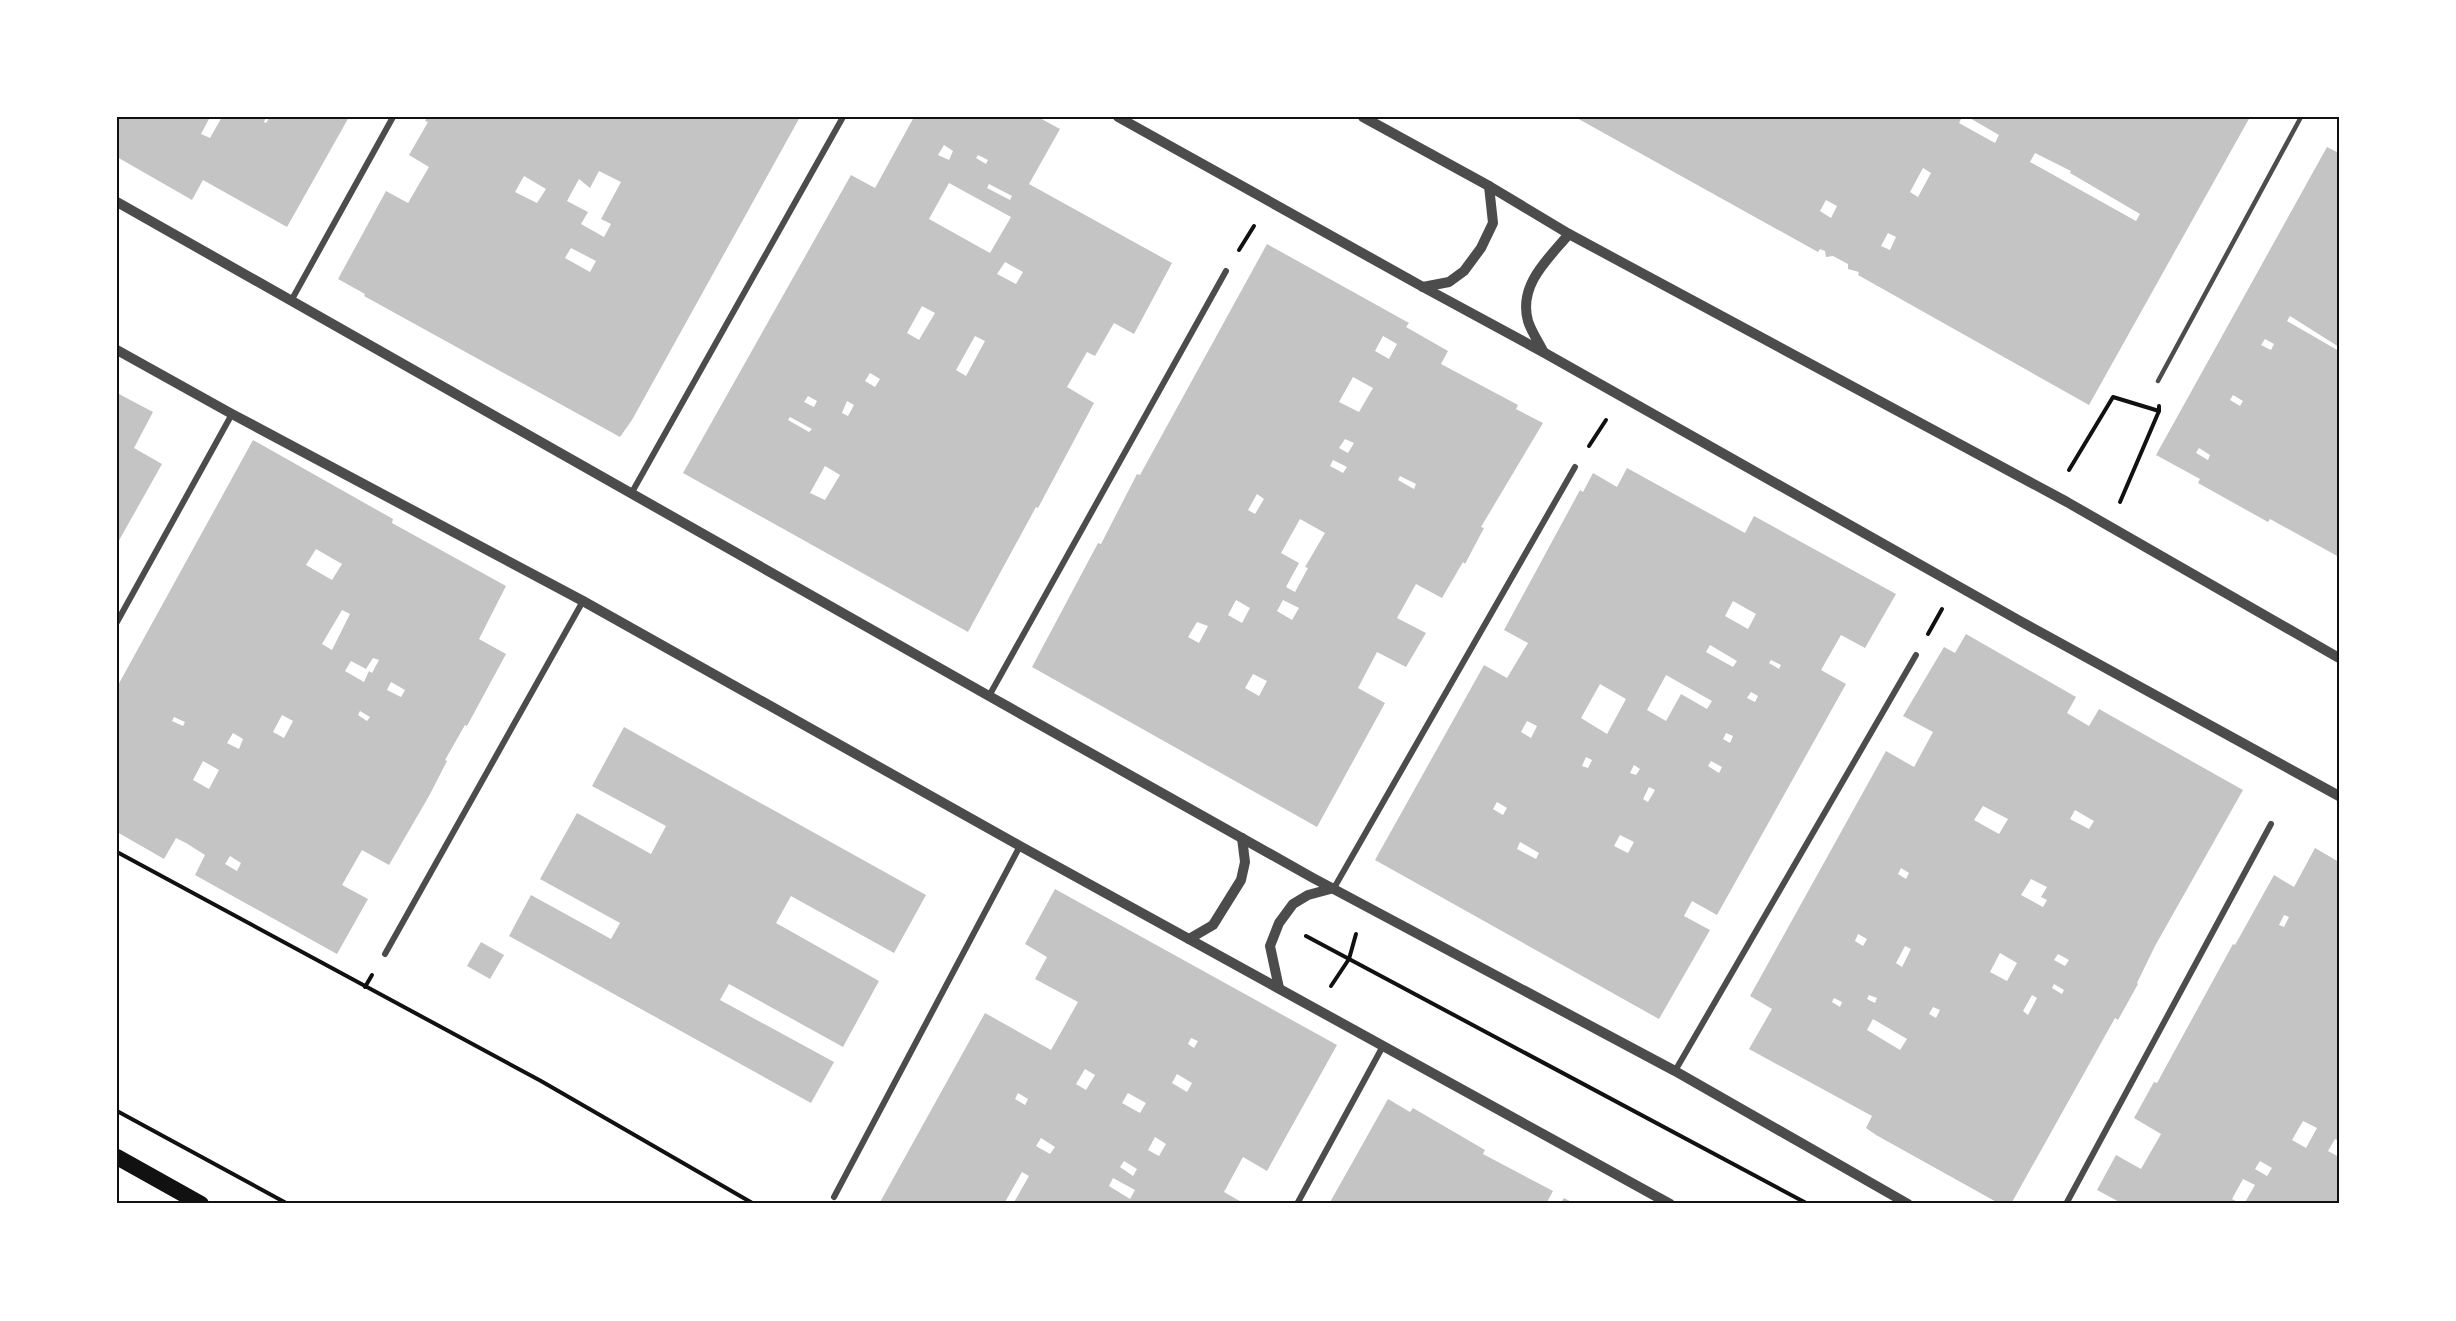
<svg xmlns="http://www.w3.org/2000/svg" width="2456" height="1321" viewBox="0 0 2456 1321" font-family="'Archivo Narrow',sans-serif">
  <rect width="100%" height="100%" fill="#fff"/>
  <g fill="#c4c4c4" fill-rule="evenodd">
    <path d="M117,117H210L201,134L210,138L222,117H266L264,122L266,123L270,117H349L287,227L203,180L192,200L117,157Z"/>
    <path d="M427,117H800L632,420L620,437L364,296L365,294L338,279L386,191L408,203L429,167L409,155L428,122L425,121ZM599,171L621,182L601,219L611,224L604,237L581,224L588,212L567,201L579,179L590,188ZM524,176L546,189L537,203L515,192ZM571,248L596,261L590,272L565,258Z"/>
    <path d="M914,117H1038L1060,129L1029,184L1172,263L1134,334L1114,323L1095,356L1087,352L1067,387L1094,403L1038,508L1036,507L968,632L683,473L851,175L875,188ZM944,145L953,151L949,160L938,155ZM978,155L988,160L986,164L976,158ZM949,183L1011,217L990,253L929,219ZM989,184L1012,196L1010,200L987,188ZM1005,262L1023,272L1016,284L997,274ZM922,306L935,313L919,340L907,333ZM975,336L985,341L966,376L956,370ZM870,373L880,379L875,387L865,381ZM808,396L817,401L814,407L804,402ZM847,401L854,405L848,416L842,413ZM790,417L812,429L809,432L788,420ZM825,466L840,475L825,500L810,493Z"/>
    <path d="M1575,117H1923L1927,119L1928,117H1962L1959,123L1995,143L1999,135L1968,117H2250L2089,405L1858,275L1859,272L1848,269V264L1833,256L1826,257L1825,251L1820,249L1818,252ZM2035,153L2071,171L2070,173L2140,214L2136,221L2030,162ZM1923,168L1931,173L1918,197L1910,192ZM1826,200L1837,206L1831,218L1820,211ZM1888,233L1896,237L1890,250L1881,246Z"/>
    <path d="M2327,147L2339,153V347L2290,316L2287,321L2339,351V557L2270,519L2268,522L2198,483L2200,479L2156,455ZM2265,339L2274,344L2271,350L2261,345ZM2233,395L2243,401L2240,406L2230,400ZM2199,448L2210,455L2208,460L2196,453Z"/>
    <path d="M1267,244L1409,323L1406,327L1448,351L1441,364L1518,405L1516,409L1543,423L1481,527L1484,528L1465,564L1463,562L1442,598L1416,584L1397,618L1426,633L1406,667L1377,652L1358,688L1385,703L1317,827L1032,667L1098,543L1101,544L1137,474L1140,475ZM1383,336L1397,344L1389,359L1375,351ZM1353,377L1373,388L1359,412L1339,402ZM1345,439L1354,443L1348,453L1339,448ZM1333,460L1347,467L1343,473L1330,466ZM1400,476L1416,484L1414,489L1398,480ZM1257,494L1264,499L1255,514L1248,510ZM1300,519L1325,533L1305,567L1308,568L1295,592L1286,587L1299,563L1281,553ZM1236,600L1250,608L1242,623L1228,615ZM1283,600L1299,608L1292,620L1277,611ZM1197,622L1208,626L1199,643L1188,637ZM1253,674L1267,681L1259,696L1245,688Z"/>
    <path d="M119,394L153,412L134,448L162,464L117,544V397Z"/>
    <path d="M253,440L393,519L392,523L506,586L479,639L506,654L467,726L465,725L445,760L447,761L429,796L389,865L362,850L342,885L368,899L337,954L195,875L205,855L186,843L176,838L164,859L117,832V687ZM316,549L342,564L332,580L306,565ZM342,610L350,614L332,650L322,644ZM373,658L379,660L372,673L369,671L364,682L345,671L351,661L366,669ZM391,682L405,690L401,697L387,690ZM360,711L370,717L367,721L358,715ZM282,715L293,721L284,738L273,732ZM174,717L185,722L183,726L172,721ZM233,733L243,739L239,749L227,743ZM203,761L219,770L209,789L193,780ZM230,856L241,863L237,871L225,864Z"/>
    <path d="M1627,468L1745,533L1754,516L1896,594L1865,648L1841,635L1821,670L1846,684L1717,915L1692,901L1684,916L1710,930L1659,1019L1375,860L1484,665L1507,678L1528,643L1504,630L1580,490L1583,492L1593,473L1617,487ZM1733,601L1756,614L1748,629L1725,616ZM1710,645L1737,661L1733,667L1706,652ZM1771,660L1781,665L1779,669L1769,663ZM1666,675L1712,701L1707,709L1681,694L1666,721L1647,710ZM1600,684L1626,699L1607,734L1581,718ZM1751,692L1758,696L1755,702L1747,698ZM1527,721L1537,726L1531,738L1521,732ZM1726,733L1733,736L1730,743L1723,739ZM1586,757L1592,760L1588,768L1582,766ZM1711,761L1722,767L1719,773L1708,766ZM1634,765L1640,769L1636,775L1630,773ZM1649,787L1655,790L1648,802L1643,799ZM1497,802L1507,808L1503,815L1493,809ZM1620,835L1634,842L1628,853L1614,846ZM1520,842L1539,853L1536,859L1517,849Z"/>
    <path d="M1966,634L2076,697L2067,713L2089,726L2099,709L2243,790L2155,946L2137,983L2138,984L2118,1020L2115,1018L2011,1204H2000L1876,1135L1866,1128L1872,1116L1749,1049L1772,1009L1750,996L1886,751L1914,767L1933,732L1903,716L1944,647L1955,653ZM1983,806L2008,819L1999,834L1974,820ZM2075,810L2094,821L2089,829L2070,819ZM1901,868L1909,873L1906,879L1898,874ZM2031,879L2047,887L2041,897L2047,900L2043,907L2021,895ZM1858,934L1867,939L1863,946L1855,941ZM1905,946L1911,949L1902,967L1896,963ZM2000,953L2017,963L2007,981L1990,972ZM2058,954L2069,960L2065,966L2054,960ZM2054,984L2064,990L2062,994L2052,988ZM1869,995L1877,998L1875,1003L1867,999ZM2032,995L2037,998L2028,1015L2023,1011ZM1834,998L1842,1002L1840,1007L1832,1002ZM1933,1007L1940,1010L1936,1018L1929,1014ZM1873,1019L1907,1039L1900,1050L1867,1030Z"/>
    <path d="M624,727L926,895L894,953L791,896L776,923L879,981L843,1047L729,984L720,1000L834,1062L811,1103L509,936L531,895L611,939L620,923L540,879L577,813L651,854L666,826L592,786Z"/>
    <path d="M2315,848L2339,862V1141L2335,1139L2328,1151L2339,1157V1204H2244L2255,1185L2243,1179L2232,1199L2241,1204H2123L2099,1191L2097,1190L2116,1155L2141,1169L2161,1134L2134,1118L2154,1082L2157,1083L2233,944L2235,945L2274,875L2294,887ZM2284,915L2289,917L2284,927L2279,925ZM2303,1121L2317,1128L2306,1148L2292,1140ZM2260,1161L2272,1168L2267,1176L2255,1169Z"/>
    <path d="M1055,889L1337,1045L1267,1171L1243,1157L1224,1192L1245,1204H1013L1029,1176L1022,1172L1004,1204H879L985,1013L1051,1050L1078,1002L1035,979L1047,957L1025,944ZM1191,1038L1198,1041L1194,1048L1188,1044ZM1085,1069L1095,1075L1086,1090L1076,1084ZM1177,1074L1192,1083L1187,1092L1172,1083ZM1018,1093L1028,1099L1025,1105L1015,1099ZM1128,1093L1146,1103L1140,1113L1122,1103ZM1155,1137L1166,1144L1159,1156L1148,1150ZM1041,1138L1055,1147L1050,1154L1036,1146ZM1124,1161L1137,1169L1133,1176L1120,1167ZM1113,1178L1135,1190L1130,1199L1109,1186Z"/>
    <path d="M481,942L504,955L490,979L467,966Z"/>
    <path d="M1388,1099L1410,1112L1413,1108L1485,1150L1483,1154L1553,1191L1546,1204H1329Z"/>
    <path d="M1564,1198L1575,1204H1560Z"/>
  </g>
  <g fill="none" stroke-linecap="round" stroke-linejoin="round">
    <g stroke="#111" stroke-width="4">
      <path d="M1239,250L1254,226"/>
      <path d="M1589,446L1606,420"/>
      <path d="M2069,470L2113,397L2159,411V406"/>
      <path d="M2120,502L2159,411"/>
      <path d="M1928,634L1942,609"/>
      <path d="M117,852L541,1081L754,1204"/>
      <path d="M1306,936L1808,1204"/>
      <path d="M1331,986L1349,959L1356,934"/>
      <path d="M365,987L372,975"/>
      <path d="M117,1111L288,1204"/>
    </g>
    <path stroke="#4c4c4c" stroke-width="4.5" d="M2158,381L2301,117"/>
    <g stroke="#4c4c4c" stroke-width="6">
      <path d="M291,301L393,117"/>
      <path d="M631,494L843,117"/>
      <path d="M117,622L232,414"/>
      <path d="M989,696L1226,271"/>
      <path d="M1334,888L1575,467"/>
      <path d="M385,954L583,601"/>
      <path d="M1675,1071L1916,655"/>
      <path d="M834,1197L1020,846"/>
      <path d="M1297,1204L1383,1046"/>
      <path d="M2066,1204L2271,824"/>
    </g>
    <g stroke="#4c4c4c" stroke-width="10">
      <path d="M1118,117L1423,287L1543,352L2020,621L2339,796"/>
      <path d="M1363,117L1489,186L1569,234L2067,502L2339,658"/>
      <path d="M117,202L989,696L1313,878L1675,1071L1908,1204"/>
      <path d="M1423,287L1449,282L1464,271L1481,248L1493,223L1489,186"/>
      <path d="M117,350L232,414L583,601L1020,846L1670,1204"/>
      <path d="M1543,351C1538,341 1531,331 1528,321C1518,285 1548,259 1569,234"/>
      <path d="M1189,939L1213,925L1241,880L1245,862L1242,838"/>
      <path d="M1279,988L1270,946L1279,923L1293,904L1308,895L1334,888"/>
    </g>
    <path stroke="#111" stroke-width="16" d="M117,1157L201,1204"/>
  </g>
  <rect width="2456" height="1321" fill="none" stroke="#ffffff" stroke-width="237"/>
  <rect x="118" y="118" width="2220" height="1084" fill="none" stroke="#111" stroke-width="2"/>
</svg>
